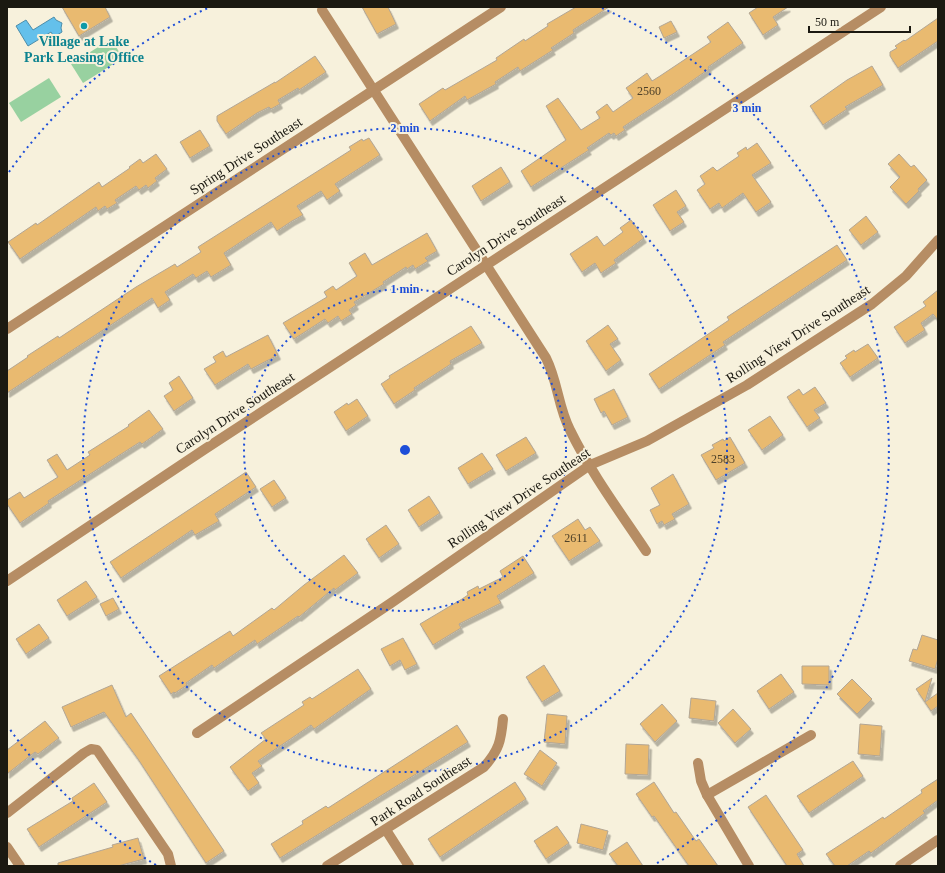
<svg xmlns="http://www.w3.org/2000/svg" width="945" height="873" viewBox="0 0 945 873" font-family="Georgia,serif">
  <defs>
    <filter id="shadow"><feDropShadow dx="2.5" dy="4.5" stdDeviation="0" flood-color="#0004"/></filter>
  </defs>
  <rect width="100%" height="100%" fill="#f7f1dc"/>
  <g fill="#98d1a0">
    <path d="M111,39L123,58L83,83L71,64Z"/>
    <path d="M49,78L61,97L21,122L9,103Z"/>
  </g>
  <path fill="#64c0eb" stroke="#4e8eaa" d="M54,17L56,20L62,23L61,28L62,32L54,37L51,32L28,46L16,26L26,20L33,30Z"/>
  <g fill="#e9ba70" stroke="#b2a695" filter="url(#shadow)">
    <path d="M62,7H105L110,17L79,36Z"/>
    <path d="M362,7H388L396,24L377,34Z"/>
    <path d="M576,7H609L573,30L574,33L551,48L553,50L520,71L518,67L495,82L496,84L467,100L465,96L430,121L419,104L443,88L445,90L497,60L496,58L524,39L525,41L548,26L547,24Z"/>
    <path d="M758,7H788L773,17L778,25L763,35L749,13Z"/>
    <path d="M938,18V41L898,68L890,56V52L897,48L895,46L904,40L905,41Z"/>
    <path d="M671,21L677,32L664,38L659,27Z"/>
    <path d="M728,22L743,43L708,67L709,69L673,94L623,127L625,130L616,136L614,133L611,135L609,133L587,148L589,150L531,187L521,171L566,140L546,106L558,98L581,130L600,118L596,112L607,104L613,112L633,98L626,88L647,73L652,81L660,76L711,42L707,37Z"/>
    <path d="M315,56L326,72L299,90L298,88L278,100L280,104L271,109L269,107L257,113L226,134L217,121V116L275,82V83Z"/>
    <path d="M872,66L883,85L845,107L847,109L823,125L810,106L847,80Z"/>
    <path d="M200,130L210,146L190,158L180,142Z"/>
    <path d="M369,138L380,155L335,184L340,191L327,200L321,191L297,206L303,215L292,221L277,231L271,222L224,253L231,265L211,277L207,271L196,278L193,274L165,292L170,300L158,308L152,298L7,393V371L28,357L27,356L58,336L59,338L136,287L175,264L177,267L201,252L198,247L351,150L349,147L362,139L363,141Z"/>
    <path d="M757,143L771,163L752,175L771,202L756,212L743,193L722,208L719,203L710,209L697,190L705,184L700,176L713,167L717,171L739,156L737,153L746,147L747,150Z"/>
    <path d="M156,154L167,169L155,178L157,181L148,188L146,185L139,190L136,186L115,200L117,203L107,209L105,206L98,211L96,207L20,259L8,242L36,223L37,225L99,182L102,187L130,168L129,167L140,159L143,163Z"/>
    <path d="M899,154L911,167L914,165L927,180L918,189L919,191L906,204L890,187L900,177L888,164Z"/>
    <path d="M501,167L510,182L481,201L472,186Z"/>
    <path d="M676,190L686,206L677,212L684,222L670,231L653,205Z"/>
    <path d="M866,216L878,232L861,245L849,230Z"/>
    <path d="M631,220L644,238L614,260L616,263L601,273L595,263L582,272L570,254L597,236L604,246L623,232L620,228Z"/>
    <path d="M427,233L437,251L425,258L428,261L415,269L413,265L407,269L406,267L383,282L384,284L354,302L356,305L349,310L352,314L341,321L338,316L328,323L325,319L294,339L283,323L327,297L324,292L333,286L336,290L357,276L349,263L365,253L372,265Z"/>
    <path d="M837,245L847,260L723,342L725,345L659,389L649,374L729,320L727,317Z"/>
    <path d="M938,290V320L933,314L921,323L925,330L905,343L894,327L926,306L923,302Z"/>
    <path d="M608,325L618,339L610,344L621,360L606,371L586,341Z"/>
    <path d="M471,326L482,343L450,361L451,364L414,388L415,390L394,404L381,384L390,378L389,376Z"/>
    <path d="M268,335L278,355L251,369L248,364L215,385L204,369L216,362L213,357L223,351L226,357Z"/>
    <path d="M868,344L878,358L850,377L840,363L847,358L845,356L854,350L855,352Z"/>
    <path d="M179,376L193,398L174,411L164,396L173,390L169,383Z"/>
    <path d="M815,387L826,403L814,410L820,418L807,427L787,397L799,389L803,395Z"/>
    <path d="M614,389L628,417L612,425L604,411L601,413L594,399Z"/>
    <path d="M357,399L368,416L346,431L334,412L347,403L348,405Z"/>
    <path d="M149,410L163,429L142,444L140,442L48,501L49,503L20,523L7,504V500L20,492L24,498L58,477L47,460L57,454L67,470L90,455L88,452L129,426L128,425Z"/>
    <path d="M770,416L783,435L762,450L748,430Z"/>
    <path d="M526,437L536,453L506,471L496,455Z"/>
    <path d="M730,437L745,463L716,480L701,455L714,448L712,445L723,439L724,441Z"/>
    <path d="M482,453L493,469L468,484L458,468Z"/>
    <path d="M246,472L256,487L215,514L219,521L195,535L192,530L121,578L110,562Z"/>
    <path d="M673,474L689,504L672,514L675,519L664,525L662,521L657,524L650,510L660,505L651,488Z"/>
    <path d="M274,480L286,498L272,507L260,489Z"/>
    <path d="M429,496L440,513L419,527L408,510Z"/>
    <path d="M578,519L585,530L590,527L600,541L569,561L552,536Z"/>
    <path d="M386,525L399,544L379,558L366,539Z"/>
    <path d="M344,555L358,573L335,590L334,588L299,617L298,616L257,644L255,640L214,668L212,665L186,683L187,685L175,693L174,692L171,694L159,676L230,631L233,636L272,608L274,610L304,585Z"/>
    <path d="M523,556L534,573L497,596L501,603L459,624L461,628L433,645L420,624L462,599L468,595L467,592L478,586L479,589L503,577L500,571Z"/>
    <path d="M86,581L97,597L67,616L57,600Z"/>
    <path d="M113,598L119,609L106,616L100,604Z"/>
    <path d="M39,624L49,638L26,654L16,639Z"/>
    <path d="M922,635L938,640V658L935,669L909,661L913,649L917,650Z"/>
    <path d="M403,638L417,664L405,670L400,660L390,666L381,649Z"/>
    <path d="M544,665L560,691L542,702L526,677Z"/>
    <path d="M802,666H829V685L802,684Z"/>
    <path d="M358,669L371,689L314,729L311,725L258,761L262,766L252,773L259,783L248,791L230,767L266,739L261,733L304,705L302,702L310,697L312,699Z"/>
    <path d="M781,674L794,692L769,709L757,691Z"/>
    <path d="M932,678L925,702L938,693V706L931,711L916,689Z"/>
    <path d="M852,679L872,699L857,714L837,694Z"/>
    <path d="M112,685L126,717L131,713L224,851L206,863L138,759L104,712L71,727L62,707Z"/>
    <path d="M691,698L716,701L714,721L689,718Z"/>
    <path d="M662,704L677,721L655,742L640,724Z"/>
    <path d="M733,709L751,729L735,743L718,723Z"/>
    <path d="M547,714L567,716L565,744L544,742Z"/>
    <path d="M45,721L59,738L38,754L35,752L7,774V750Z"/>
    <path d="M860,724L882,726L880,756L858,754Z"/>
    <path d="M457,725L468,742L280,858L271,844L303,824L302,821L326,806L328,808Z"/>
    <path d="M626,744L649,745L648,775L625,774Z"/>
    <path d="M540,750L557,763L542,786L524,774Z"/>
    <path d="M853,761L863,776L809,813L797,796Z"/>
    <path d="M938,779V800L923,811L925,813L871,853L869,851L847,866H835L826,854L883,817L884,819L922,793L921,790Z"/>
    <path d="M515,782L526,799L440,857L428,839Z"/>
    <path d="M654,782L674,813L676,812L696,841L699,839L718,866H689L654,816L652,817L636,794Z"/>
    <path d="M94,783L107,802L39,847L27,829L73,801L72,798Z"/>
    <path d="M766,795L803,850L797,854L804,866H787L748,807Z"/>
    <path d="M581,824L608,831L603,850L577,843Z"/>
    <path d="M557,826L569,843L546,859L534,841Z"/>
    <path d="M138,838L144,859L118,866H58V863L113,847L112,845Z"/>
    <path d="M627,842L643,866H618L609,854Z"/>
  </g>
  <g fill="none" stroke-linecap="round" stroke-linejoin="round">
    <g stroke="#b68d64" stroke-width="10">
      <path d="M322,10L546,358C558,382 558,407 570,430C591,473 620,512 646,551"/>
      <path d="M7,329L501,7"/>
      <path d="M7,581L205,449L881,7"/>
      <path d="M197,733L391,603L590,465L647,441L747,385L872,304L906,276L938,240"/>
      <path d="M698,763L701,781L707,795L749,866"/>
      <path d="M707,795L811,735"/>
      <path d="M7,813L84,753L91,749L97,750L168,854L171,866"/>
      <path d="M386,830L409,866"/>
      <path d="M7,847L20,866"/>
      <path d="M327,866L484,767C499,750 501,741 503,719"/>
      <path d="M900,866L938,840"/>
    </g>
  </g>
  <g fill="none" stroke="#1d4ed8" stroke-width="2" stroke-dasharray="2 4">
    <circle cx="405" cy="450" r="161"/>
    <circle cx="405" cy="450" r="322"/>
    <path d="M156 865A484 484 0 0 1 9 728M9 172A484 484 0 0 1 208 8M602 8A484 484 0 0 1 654 865"/>
  </g>
  <circle fill="#0f9aa8" stroke="#f7f1dc" stroke-width="1.5" cx="84" cy="26" r="4"/>
  <g text-anchor="middle" dominant-baseline="central" stroke-width="4" stroke-linejoin="round" paint-order="stroke">
    <g font-size="12" fill="#4e4129">
      <text x="649" y="91">2560</text>
      <text x="723" y="459">2583</text>
      <text x="576" y="538">2611</text>
    </g>
    <g font-size="14" font-weight="bold" fill="#0d838f" stroke="#f7f1dc">
      <text x="84" y="41">Village at Lake<tspan x="84" dy="16">Park Leasing Office</tspan></text>
    </g>
    <g font-size="14" fill="#1b1911" stroke="#f7f1dc">
      <text transform="translate(246 156) rotate(-33)">Spring Drive Southeast</text>
      <text transform="translate(506 235) rotate(-33)">Carolyn Drive Southeast</text>
      <text transform="translate(798 334) rotate(-33)">Rolling View Drive Southeast</text>
      <text transform="translate(235 413) rotate(-33)">Carolyn Drive Southeast</text>
      <text transform="translate(519 498) rotate(-34)">Rolling View Drive Southeast</text>
      <text transform="translate(421 791) rotate(-33)">Park Road Southeast</text>
    </g>
  </g>
  <circle cx="405" cy="450" r="6" fill="#1d4ed8" stroke="#f7f1dc" stroke-width="2"/>
  <g font-size="12" text-anchor="middle" font-weight="bold" fill="#1d4ed8" stroke="#f7f1dc" stroke-width="4" stroke-linejoin="round" paint-order="stroke">
    <text x="747" y="112">3 min</text>
    <text x="405" y="132">2 min</text>
    <text x="405" y="293">1 min</text>
  </g>
  <rect width="945" height="873" fill="none" stroke="#1b1911" stroke-width="16"/>
  <path d="M809 26v6h101v-6" fill="none" stroke="#1b1911" stroke-width="2"/>
  <text x="815" y="26" font-size="12" fill="#1b1911" stroke="#f7f1dc" stroke-width="3" paint-order="stroke">50 m</text>
</svg>
